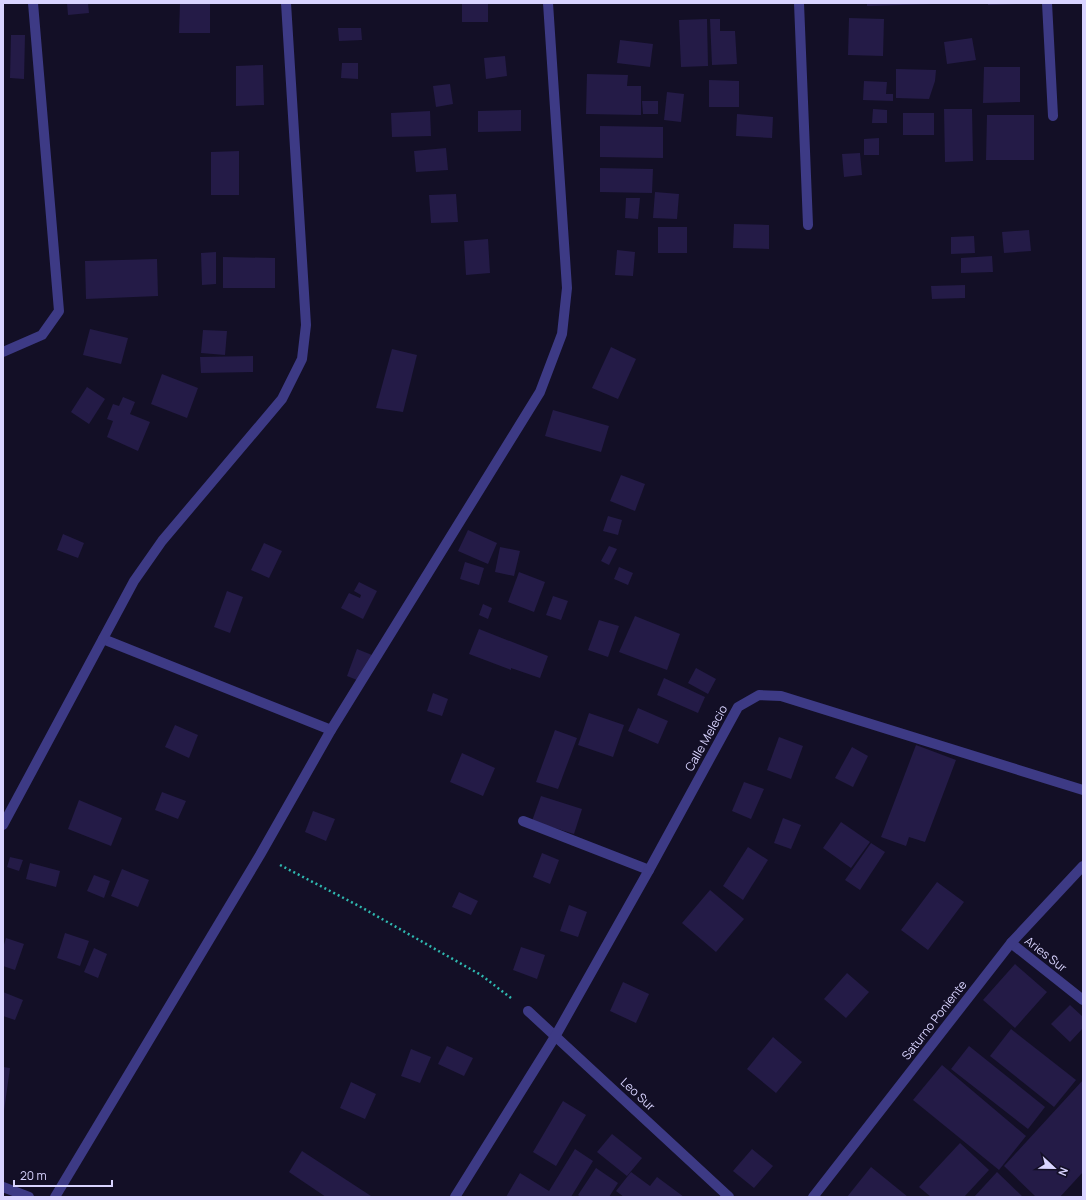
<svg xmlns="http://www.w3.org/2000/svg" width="1086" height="1200" viewBox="0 0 1086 1200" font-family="Manrope,sans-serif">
  <rect width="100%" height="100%" fill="#130f26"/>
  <g fill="#241b47">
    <path d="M67,3H88L89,13L68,15Z"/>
    <path d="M180,3H210V33H179Z"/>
    <rect x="462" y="3" width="26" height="19"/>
    <path d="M867,3H934V4L867,6Z"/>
    <path d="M988,3H1017V4L988,5Z"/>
    <path d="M849,18L884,19L883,56L848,55Z"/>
    <path d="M707,19L708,66L681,67L679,20Z"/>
    <path d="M710,19H720V31H735L737,64L712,65Z"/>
    <path d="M338,28H361L362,40L339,41Z"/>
    <path d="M11,35H25L24,79L10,78Z"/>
    <path d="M972,38L976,60L947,64L944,42Z"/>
    <path d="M620,40L653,44L650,67L617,63Z"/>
    <path d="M505,56L507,76L486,79L484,58Z"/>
    <path d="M342,63H358V79L341,78Z"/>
    <path d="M263,65L264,105L236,106V66Z"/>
    <path d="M984,67H1020V102L983,103Z"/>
    <path d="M896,69L936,70L935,81L929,99L896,98Z"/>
    <path d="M587,74L628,75L627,86H641V115L586,114Z"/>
    <path d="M709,80L739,81V107H709Z"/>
    <path d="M864,81L887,82L886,94H893V101L863,100Z"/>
    <path d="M450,84L453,104L436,107L433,86Z"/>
    <path d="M667,92L684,94L681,122L664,120Z"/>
    <path d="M642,101H658V114H643Z"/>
    <path d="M873,109L887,110V123H872Z"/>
    <path d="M944,109H972L973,161L945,162Z"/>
    <path d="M521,110V131L478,132V111Z"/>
    <path d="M430,111L431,136L392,137L391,113Z"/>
    <rect x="903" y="113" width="31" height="22"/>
    <path d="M737,114L773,117L772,138L736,136Z"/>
    <path d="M987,115H1034V160H986Z"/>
    <path d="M600,126L663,127V158L600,157Z"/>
    <path d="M879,138V155H864V139Z"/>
    <path d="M446,148L448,170L416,172L414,151Z"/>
    <path d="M239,151V195H211V152Z"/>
    <path d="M860,153L862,175L844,177L842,154Z"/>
    <path d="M600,168L653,169L652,193L600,192Z"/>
    <path d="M655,192L679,194L677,219L653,218Z"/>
    <path d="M456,194L458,222L431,223L429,195Z"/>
    <path d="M626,198H640L638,219L625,218Z"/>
    <path d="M734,224L769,225V249L733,248Z"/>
    <rect x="658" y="227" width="29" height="26"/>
    <path d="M1029,230L1031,251L1004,253L1002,232Z"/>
    <path d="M974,236L975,253L951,254V237Z"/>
    <path d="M488,239L490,273L466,275L464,241Z"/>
    <path d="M617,250L635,252L633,276L615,275Z"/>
    <path d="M216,252V284L202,285L201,253Z"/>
    <path d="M992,256L993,272L961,273V258Z"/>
    <path d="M223,257L275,258V288H223Z"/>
    <path d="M157,259L158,296L86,299L85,261Z"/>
    <path d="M965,285V298L932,299L931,286Z"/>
    <path d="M90,329L128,338L121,364L83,355Z"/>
    <path d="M203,330L227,331L225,355L201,353Z"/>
    <path d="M611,347L636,359L618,399L592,388Z"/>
    <path d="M392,349L417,355L403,412L376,408Z"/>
    <path d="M253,356V372L201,373L200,357Z"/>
    <path d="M162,374L198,388L187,418L151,404Z"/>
    <path d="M87,387L105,399L89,424L71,412Z"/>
    <path d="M123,397L135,402L130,414L150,422L138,451L107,437L113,421L107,419L113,404L119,406Z"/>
    <path d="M553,410L609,426L601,452L545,436Z"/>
    <path d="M621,475L645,484L635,511L610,501Z"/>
    <path d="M608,516L622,520L618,535L603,531Z"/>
    <path d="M468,530L497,543L488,564L458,551Z"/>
    <path d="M63,534L84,543L78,558L57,550Z"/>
    <path d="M264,543L282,551L269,578L251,570Z"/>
    <path d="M609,546L617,549L609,565L601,561Z"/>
    <path d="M500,547L520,551L514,576L495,572Z"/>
    <path d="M465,562L484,568L479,585L460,579Z"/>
    <path d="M619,567L633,573L628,585L614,579Z"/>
    <path d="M519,572L545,582L534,612L508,602Z"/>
    <path d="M359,582L377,591L363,619L341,608L349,593L360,598L361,595L354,591Z"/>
    <path d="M227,591L243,597L230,633L214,627Z"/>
    <path d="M553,596L568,601L561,620L546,615Z"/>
    <path d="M483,604L492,608L488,619L479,615Z"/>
    <path d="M635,616L680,634L667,670L619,652Z"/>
    <path d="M599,620L619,626L608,657L588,650Z"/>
    <path d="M479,629L548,656L540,678L511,668V670L469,654Z"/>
    <path d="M357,649L372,655L362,682L347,676Z"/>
    <path d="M696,668L716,679L708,694L688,683Z"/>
    <path d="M664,678L705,697L698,713L657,695Z"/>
    <path d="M433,693L448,699L442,716L427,711Z"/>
    <path d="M638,708L668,721L658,744L628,731Z"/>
    <path d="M589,713L624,725L613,757L578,745Z"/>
    <path d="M175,725L198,735L189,758L165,747Z"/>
    <path d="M555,730L577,738L558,789L536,782Z"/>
    <path d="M779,737L803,746L791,779L767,770Z"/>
    <path d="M916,745L956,760L925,842L909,837L906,846L881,837Z"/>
    <path d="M852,747L868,756L853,787L835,778Z"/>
    <path d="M462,753L495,768L483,796L450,782Z"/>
    <path d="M744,782L764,789L751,819L732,811Z"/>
    <path d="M162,792L186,801L178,819L155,810Z"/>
    <path d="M541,796L582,809L574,834L532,821Z"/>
    <path d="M79,800L122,818L111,846L68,829Z"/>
    <path d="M313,811L335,819L326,841L305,832Z"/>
    <path d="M783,818L801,825L791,849L774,843Z"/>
    <path d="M841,822L870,842L851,868L823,848Z"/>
    <path d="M871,843L885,852L860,890L845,880Z"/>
    <path d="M748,847L768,860L743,900L723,886Z"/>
    <path d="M542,853L559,860L550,884L533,877Z"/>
    <path d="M10,857L23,860L19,871L7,867Z"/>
    <path d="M30,863L60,871L56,887L26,879Z"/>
    <path d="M122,869L149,880L138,907L111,896Z"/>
    <path d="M94,875L110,881L104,898L87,891Z"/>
    <path d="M937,882L964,902L928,950L901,930Z"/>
    <path d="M710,890L744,919L716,952L682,923Z"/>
    <path d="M459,892L478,901L471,915L452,907Z"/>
    <path d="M569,905L587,912L578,937L560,931Z"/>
    <path d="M65,933L89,941L80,966L57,958Z"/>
    <path d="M6,938L24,944L15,970L3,966V948Z"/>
    <path d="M521,947L545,955L537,979L513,970Z"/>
    <path d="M94,948L107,954L98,978L84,972Z"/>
    <path d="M1015,964L1047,992L1015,1028L983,1000Z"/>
    <path d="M847,973L869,992L846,1018L824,999Z"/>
    <path d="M623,982L649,994L636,1023L610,1011Z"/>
    <path d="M3,992L23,1000L15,1020L3,1016Z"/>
    <path d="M1070,1005L1083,1017V1028L1070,1042L1051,1024Z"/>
    <path d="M1011,1029L1076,1080L1054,1107L990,1056Z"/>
    <path d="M773,1037L802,1062L776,1093L747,1069Z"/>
    <path d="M447,1046L473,1058L464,1076L438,1064Z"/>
    <path d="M969,1046L1045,1107L1028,1129L951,1069Z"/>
    <path d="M411,1049L431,1057L420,1083L401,1076Z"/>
    <path d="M942,1065L1026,1136L999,1170L913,1100Z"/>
    <path d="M3,1067L10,1068L4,1111H3Z"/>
    <path d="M1083,1080V1172L1060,1197H1036L1004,1166Z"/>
    <path d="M351,1082L376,1094L365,1119L340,1108Z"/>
    <path d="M563,1101L586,1115L556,1166L533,1152Z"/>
    <path d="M612,1134L642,1158L627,1176L597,1152Z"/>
    <path d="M960,1143L989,1170L964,1197H931L919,1187Z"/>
    <path d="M575,1149L593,1161L571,1197H506L520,1173L549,1191Z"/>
    <path d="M752,1149L773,1166L754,1188L733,1171Z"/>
    <path d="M302,1151L371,1196L370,1197H326L289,1172Z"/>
    <path d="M871,1167L908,1197H847Z"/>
    <path d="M596,1168L618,1183L609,1197H581L578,1195Z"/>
    <path d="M631,1172L650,1186L657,1177L684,1197H624L616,1191Z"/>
    <path d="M997,1172L1023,1197H974Z"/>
  </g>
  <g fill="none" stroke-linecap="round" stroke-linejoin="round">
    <path stroke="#2fb8b0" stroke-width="2.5" stroke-dasharray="2 3" stroke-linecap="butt" d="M280,865L359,906L481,975L511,998"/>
    <g stroke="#3d3a85" stroke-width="10">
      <path d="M799,3L808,225"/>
      <path d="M1047,3L1053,116"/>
      <path d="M3,352L42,335L59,311L33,3"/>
      <path d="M103,639L331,730"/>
      <path d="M523,821L649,870"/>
      <path d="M3,825L134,581L162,541L282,399L302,359L306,325L286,3"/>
      <path d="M1011,943L1083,1000"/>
      <path d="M528,1011L729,1197"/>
      <path d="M3,1187L29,1197"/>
      <path d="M55,1197L260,855L331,730L540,392L562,334L567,288L548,3"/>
      <path d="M455,1197L556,1035L649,870L738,707L759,695L781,696L1083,790"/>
      <path d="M813,1197L1011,943L1083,866"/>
    </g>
  </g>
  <g text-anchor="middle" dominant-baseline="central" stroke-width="3.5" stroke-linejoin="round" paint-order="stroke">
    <g font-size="12" fill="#d9d4ff" stroke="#130f26">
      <text transform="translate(706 738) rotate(-61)">Calle Melecio</text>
      <text transform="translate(1046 954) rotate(38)">Aries Sur</text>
      <text transform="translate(934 1020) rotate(-52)">Saturno Poniente</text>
      <text transform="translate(638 1094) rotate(43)">Leo Sur</text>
    </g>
  </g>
  <rect width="1086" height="1200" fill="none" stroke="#d9d4ff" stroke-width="8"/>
  <g transform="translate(1054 1168) rotate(112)" stroke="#130f26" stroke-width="3" paint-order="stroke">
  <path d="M0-3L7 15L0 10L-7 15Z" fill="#d9d4ff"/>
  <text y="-6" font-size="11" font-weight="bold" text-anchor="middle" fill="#d9d4ff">N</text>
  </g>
  <path d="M14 1180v6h98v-6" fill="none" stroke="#d9d4ff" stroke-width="2"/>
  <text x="20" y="1180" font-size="12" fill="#d9d4ff" stroke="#130f26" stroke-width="3" paint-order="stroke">20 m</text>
</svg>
